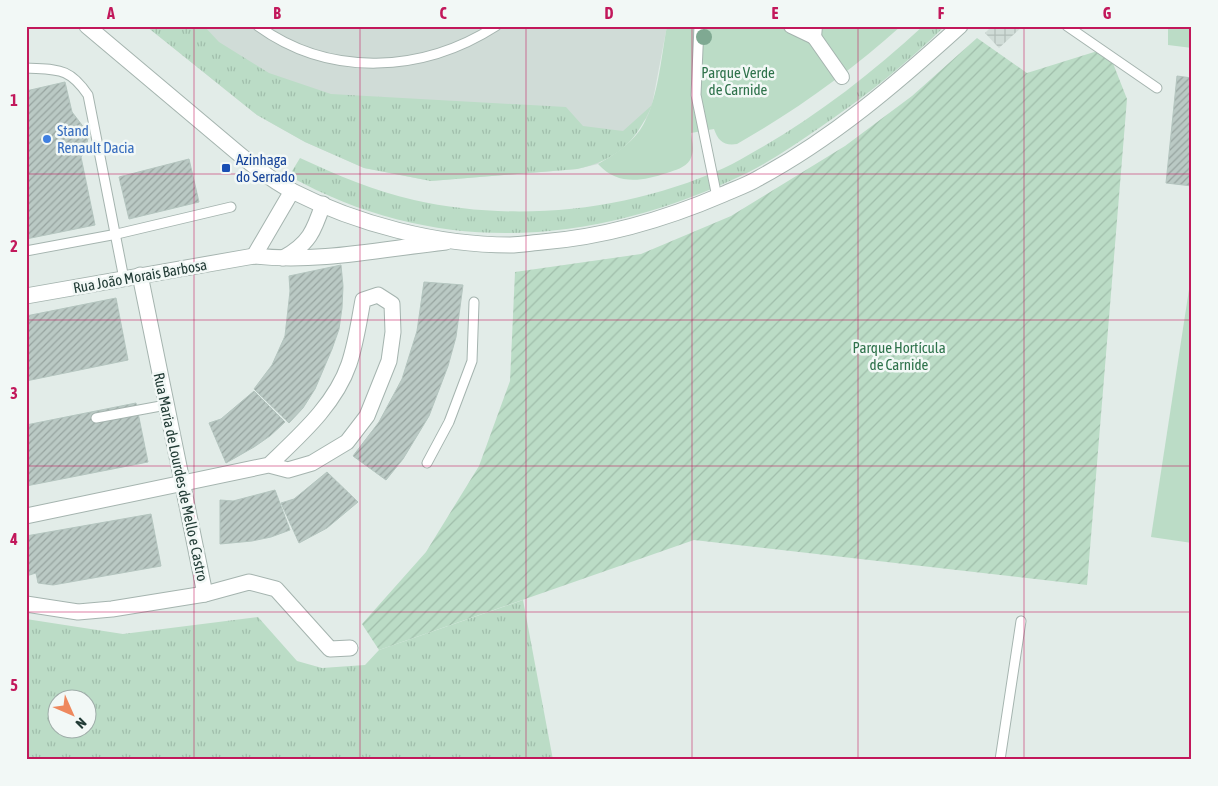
<svg xmlns="http://www.w3.org/2000/svg" width="1218" height="786" viewBox="0 0 1218 786" font-family="'Asap Condensed',sans-serif">
  <defs>
    <pattern id="industrial-grid" width="8" height="8" patternUnits="userSpaceOnUse" patternTransform="scale(1.25)"><rect width="8" height="8" fill="#d0dcd7"/><path d="M0 4h8M4 0v8" fill="none" stroke="#b2beb9"/></pattern>
    <pattern id="grass-tufts" width="24" height="20" patternUnits="userSpaceOnUse" patternTransform="scale(1.25)"><rect width="24" height="20" fill="#bbdcc6"/><path d="M3 7l-1-3M5 7V3M7 7l1-3M15 17l-1-3M17 17v-4M19 17l1-3" fill="none" stroke="#a0beab"/></pattern>
    <pattern id="garden-furrows" width="10" height="10" patternUnits="userSpaceOnUse" patternTransform="scale(1.25)"><rect width="10" height="10" fill="#bbdcc6"/><path d="M-1 1l2-2M0 10L10 0M9 11l2-2" fill="none" stroke="#a0beab"/></pattern>
    <pattern id="building-hatch" width="6" height="6" patternUnits="userSpaceOnUse" patternTransform="scale(1.25)"><rect width="6" height="6" fill="#bac9c4"/><path d="M-1 1l2-2M0 6l6-6M5 7l2-2" fill="none" stroke="#97a4a0"/></pattern>
  </defs>
  <rect width="100%" height="100%" fill="#e2ece8"/>
  <path fill="#d0dcd7" d="M146,26H667L652,105L647,118L598,164L577,169L431,181L364,168L305,142L257,115Z"/>
  <path fill="url(#industrial-grid)" d="M992,26H1023L999,48L985,33Z"/>
  <g fill="url(#grass-tufts)" fill-rule="evenodd">
    <path d="M146,26H204L219,42L269,73L331,94L566,107L583,126L623,131L652,105C636,142 617,160 577,169L431,181L364,168L305,142L257,115Z"/>
    <path d="M923,26H945C907,63 866,96 822,126C799,142 774,159 749,172C597,246 439,259 289,176L300,158C337,175 374,191 414,200C516,223 629,211 724,168C735,163 746,156 757,150C817,116 872,73 923,26Z"/>
    <path d="M523,600L553,760H26V619L123,634L258,617L297,661L322,668L365,665L379,650ZM58,698H88V728H58Z"/>
  </g>
  <g fill="#bbdcc6">
    <path d="M667,26H901C851,71 795,111 737,144C724,146 718,141 714,129L691,133C692,142 695,151 690,160C685,168 675,170 667,173C642,181 618,186 598,164C614,155 629,145 640,130C658,104 661,57 667,26Z"/>
    <path d="M1168,26H1192V48L1168,45Z"/>
    <path d="M1192,270V543L1151,537Z"/>
  </g>
  <path fill="url(#garden-furrows)" d="M977,38L1027,73L1107,48L1127,99L1087,585L694,540L379,650L362,624L426,552L479,466L510,381L515,272L641,254L731,216L845,146L912,96Z"/>
  <g fill="url(#building-hatch)" stroke="#b4c5bf">
    <path d="M1177,76L1192,78V186L1166,183Z"/>
    <path d="M65,82L72,112L85,129L88,138L85,152L81,157L95,225L26,239V91Z"/>
    <path d="M189,159L199,202L129,219L119,177Z"/>
    <path d="M341,265L343,286L342,308L339,329L332,349L315,389L303,408L289,423L254,389L272,365L285,336L290,291L289,276Z"/>
    <path d="M424,282L463,285L456,337L448,366L429,416L403,459L386,480L353,456L379,422L402,379L417,331Z"/>
    <path d="M116,298L128,360L26,381V316Z"/>
    <path d="M254,391L285,422L270,436L254,447L226,463L209,423L221,419Z"/>
    <path d="M136,403L148,462L26,486V425Z"/>
    <path d="M327,472L358,502L327,528L299,543L281,503L294,499Z"/>
    <path d="M275,490L290,530L271,537L252,541L220,544V500L233,501Z"/>
    <path d="M151,514L161,566L53,585L38,583L36,573L26,576V536Z"/>
  </g>
  <g fill="none" stroke-linecap="round" stroke-linejoin="round">
    <g stroke="#a5b4af" stroke-width="11">
      <g id="service">
        <path d="M258,26C330,78 423,73 496,26"/>
        <path d="M699,26L696,95L717,197"/>
        <path d="M1067,26L1157,88"/>
        <path d="M26,68C58,70 69,67 88,95L124,279"/>
        <path d="M26,251L117,234L231,207"/>
        <path d="M96,418L166,405"/>
        <path d="M427,463L449,422L472,361L474,302"/>
        <path d="M1000,760L1021,621"/>
      </g>
    </g>
    <g stroke="#a5b4af" stroke-width="16">
      <g id="pedestrian">
        <path d="M791,26L814,37L815,26"/>
        <path d="M814,37L842,77"/>
      </g>
    </g>
    <g stroke="#a5b4af" stroke-width="17">
      <g id="minor">
        <path d="M254,256L292,191"/>
        <path d="M283,258C309,244 314,231 323,204"/>
        <path d="M140,275L205,594"/>
        <path d="M26,296L254,256C318,263 382,249 446,242"/>
        <path d="M26,516L269,465L288,470L312,463L347,442L367,416L389,361L393,332L392,304L378,295L363,300C359,321 356,343 349,364C335,405 299,436 269,465"/>
        <path d="M26,604L78,612L112,609L205,594L249,582L276,589L330,649L350,648"/>
      </g>
    </g>
    <g stroke="#a5b4af" stroke-width="17">
      <path id="tertiary" d="M87,26L239,154C256,168 273,181 292,191C357,224 437,245 510,245C520,245 531,243 542,242C605,237 666,219 724,194C735,189 747,185 757,179C832,139 897,83 960,26"/>
    </g>
    <use href="#service" stroke="#fff" stroke-width="9"/>
    <use href="#pedestrian" stroke="#fff" stroke-width="14"/>
    <use href="#minor" stroke="#fff" stroke-width="15"/>
    <use href="#tertiary" stroke="#fff" stroke-width="15"/>
  </g>
  <circle fill="#7fa992" cx="704" cy="37" r="8"/>
  <path fill="none" stroke="#c2185b" stroke-width="1" stroke-opacity="0.55" d="M194,26V760M360,26V760M526,26V760M692,26V760M858,26V760M1024,26V760M26,174H1192M26,320H1192M26,466H1192M26,612H1192"/>
  <circle fill="#3f7fe0" stroke="#f2f8f6" stroke-width="2" cx="47" cy="139" r="5"/>
  <rect fill="#1a4fb4" stroke="#f2f8f6" stroke-width="2" x="221" y="163" width="10" height="10" rx="2.5"/>
  <g text-anchor="middle" dominant-baseline="central" stroke-width="5" stroke-linejoin="round" paint-order="stroke">
    <g font-size="15" fill="#2e724b" stroke="#f2f8f6">
      <text x="738" y="72">Parque Verde<tspan x="738" dy="17">de Carnide</tspan></text>
      <text x="899" y="347">Parque Hortícula<tspan x="899" dy="17">de Carnide</tspan></text>
    </g>
    <g font-size="15" fill="#366cbe" stroke="#f2f8f6" text-anchor="start">
      <text x="57" y="130">Stand<tspan x="57" dy="17">Renault Dacia</tspan></text>
    </g>
    <g font-size="15" fill="#164399" stroke="#f2f8f6" text-anchor="start">
      <text x="236" y="159">Azinhaga<tspan x="236" dy="17">do Serrado</tspan></text>
    </g>
    <g font-size="15" fill="#223c36" stroke="#f2f8f6">
      <text transform="translate(140 276) rotate(-10)">Rua João Morais Barbosa</text>
      <text transform="translate(181 477) rotate(78)">Rua Maria de Lourdes de Mello e Castro</text>
    </g>
  </g>
  <rect width="1218" height="786" fill="none" stroke="#f2f8f6" stroke-width="55"/>
  <g transform="translate(72 714) rotate(135)"><circle r="24" fill="#f2f8f6" stroke="#9fada9"/>
  <path d="M0-4L9 19L0 12L-9 19Z" fill="#ee885d"/>
  <text y="-8" font-size="14" font-weight="bold" text-anchor="middle" fill="#223c36">N</text>
  </g>
  <rect x="28" y="28" width="1162" height="730" fill="none" stroke="#c2185b" stroke-width="2"/>
  <g font-size="16" text-anchor="middle" font-weight="bold" fill="#c2185b">
    <text x="111" y="19">A</text>
    <text x="277" y="19">B</text>
    <text x="443" y="19">C</text>
    <text x="609" y="19">D</text>
    <text x="775" y="19">E</text>
    <text x="941" y="19">F</text>
    <text x="1107" y="19">G</text>
    <text x="14" y="106">1</text>
    <text x="14" y="252">2</text>
    <text x="14" y="399">3</text>
    <text x="14" y="545">4</text>
    <text x="14" y="691">5</text>
  </g>
</svg>
